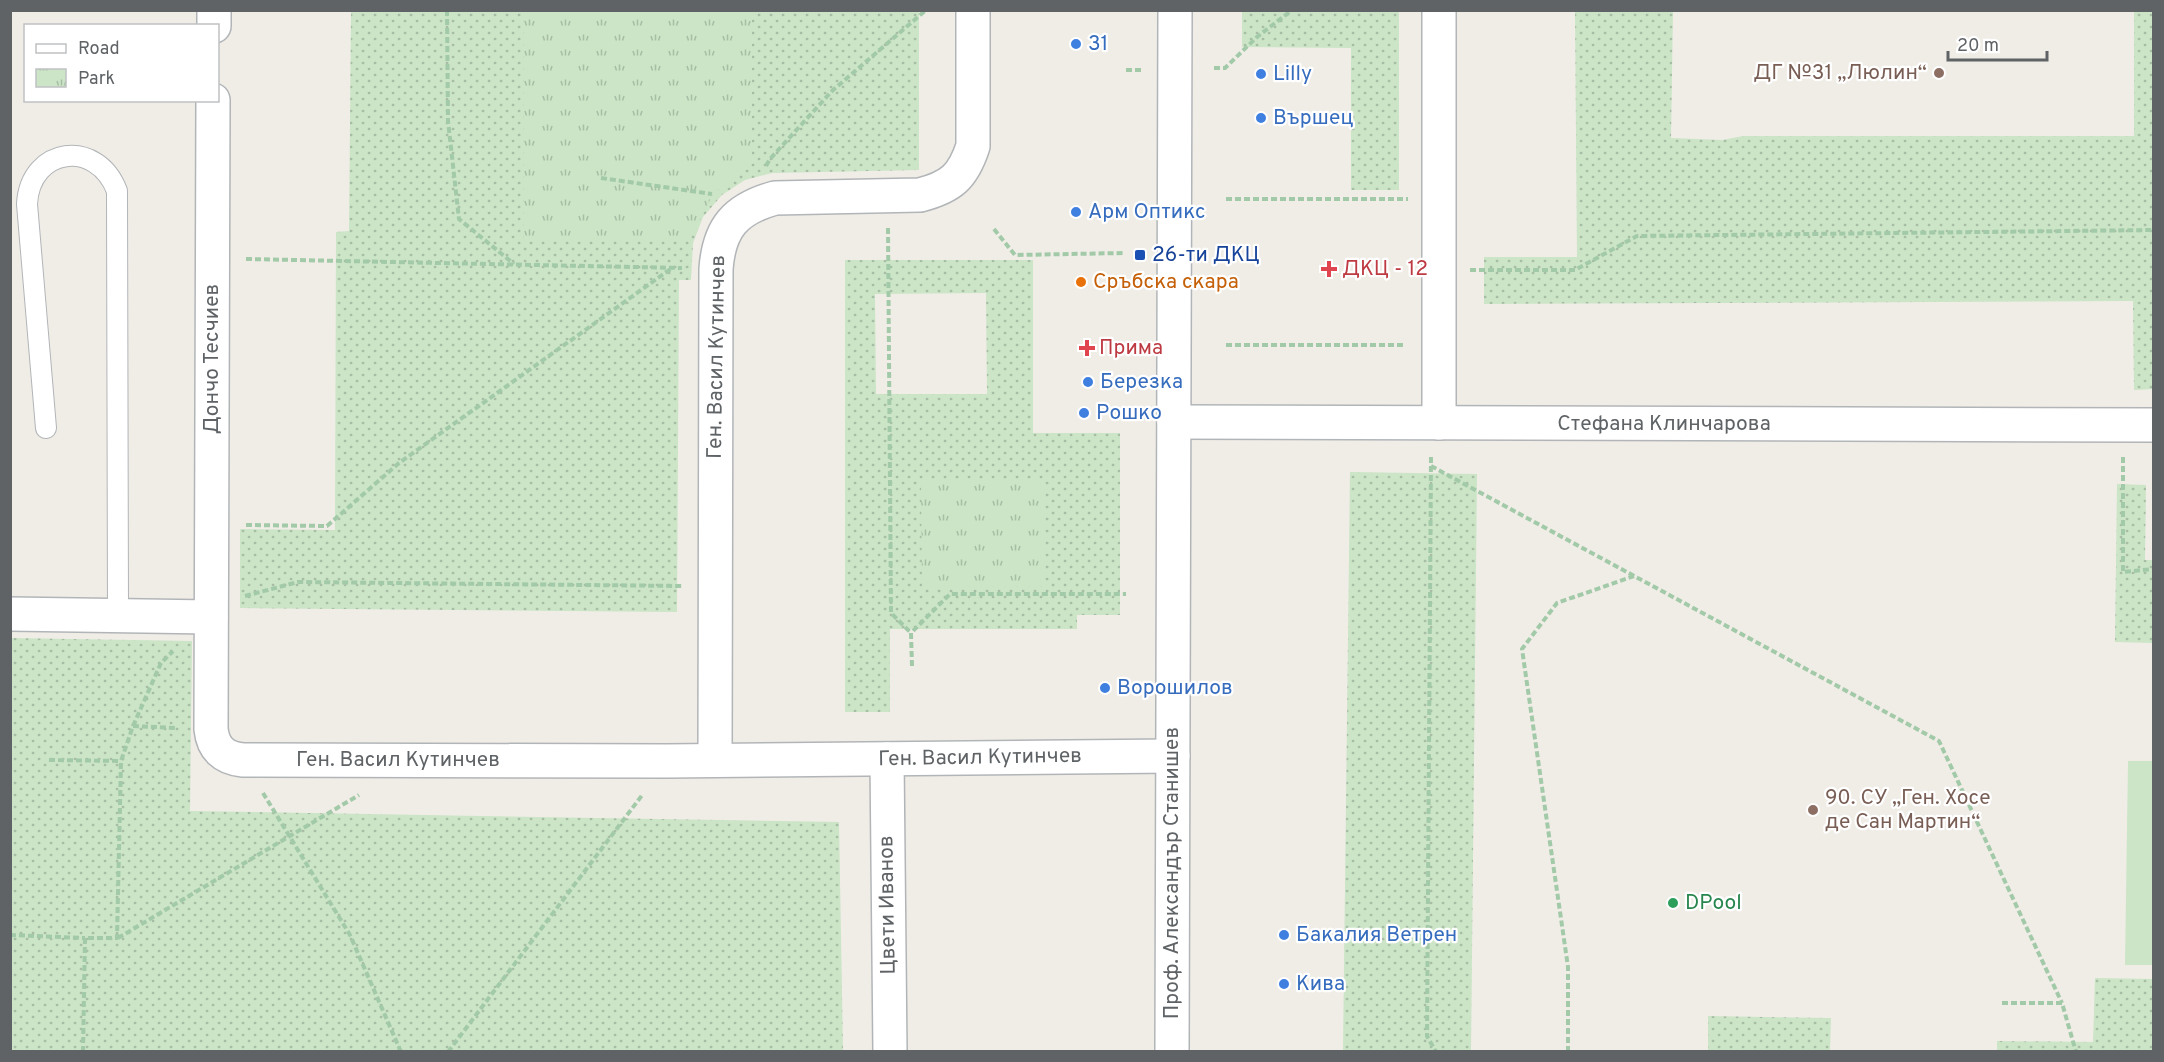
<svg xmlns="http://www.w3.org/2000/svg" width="2164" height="1062" viewBox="0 0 2164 1062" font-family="Overpass,sans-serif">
  <defs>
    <pattern id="grass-dots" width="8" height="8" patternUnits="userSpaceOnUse" patternTransform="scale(1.5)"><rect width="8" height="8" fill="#cbe5c6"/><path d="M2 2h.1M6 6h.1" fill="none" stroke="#a8bda5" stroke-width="1.8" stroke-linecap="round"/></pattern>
    <pattern id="park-tufts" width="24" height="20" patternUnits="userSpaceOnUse" patternTransform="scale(1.5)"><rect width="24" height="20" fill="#cbe5c6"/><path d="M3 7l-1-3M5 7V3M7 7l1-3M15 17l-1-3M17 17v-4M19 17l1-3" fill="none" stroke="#a8bda5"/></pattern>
  </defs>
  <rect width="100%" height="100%" fill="#f0ede7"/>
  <g fill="url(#grass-dots)" fill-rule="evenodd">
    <path d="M351,11H919V170L772,173L745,180L722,195L703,217L693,243L691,280H679L677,612L240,608V529L335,530L336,232L349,231Z"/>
    <path d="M1242,11H1399V190H1351V48L1242,47Z"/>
    <path d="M1575,11H1673L1671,138L1722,140L1743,136H2134V11H2153V389L2134,390L2133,301L1484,304V257H1577Z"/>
    <path d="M845,260H1033V433H1120V615H1077V629H890V712H845ZM986,293L987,394H876L875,294Z"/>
    <path d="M1350,472L1477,474L1471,1051H1343Z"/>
    <path d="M2117,484L2146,485L2145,560H2153V643L2115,642Z"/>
    <path d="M11,638L192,641L190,811L839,822L843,1051H11Z"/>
    <path d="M2095,978L2153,979V1051H1997V1041L2093,1042Z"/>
    <path d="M1708,1016L1831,1018L1830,1051H1708Z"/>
  </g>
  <g fill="url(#park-tufts)">
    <path d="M524,11H752V161L713,194L689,241H524Z"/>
    <path d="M1044,480L1045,586L922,587L921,481Z"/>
  </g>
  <path fill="#cbe5c6" d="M2128,761H2153V965H2125Z"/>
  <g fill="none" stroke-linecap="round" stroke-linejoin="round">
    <g stroke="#b2b5b8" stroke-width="22">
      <path id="service" d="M46,428L27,204C30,147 97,138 117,191L118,615"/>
    </g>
    <g stroke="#b2b5b8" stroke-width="36">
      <g id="minor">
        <path d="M214,26V10"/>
        <path d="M213,100L211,729C213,748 223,758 243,760L667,761L1173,756"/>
        <path d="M1174,422L2154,425"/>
        <path d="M1439,423V10"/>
        <path d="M10,614L211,617"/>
        <path d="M887,759L890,1052"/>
        <path d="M715,760L716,269C719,228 735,209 775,198L920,195C951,187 963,177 973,146V10"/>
      </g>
    </g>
    <g stroke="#b2b5b8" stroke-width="36">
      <path id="tertiary" d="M1172,1052L1175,10"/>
    </g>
    <g stroke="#a2caa8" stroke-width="4" stroke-dasharray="6 3" stroke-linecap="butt">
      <path d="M447,10L448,121L459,219L514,264"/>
      <path d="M1214,68H1225L1257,37L1292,10"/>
      <path d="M1126,70H1141"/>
      <path d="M766,166L770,159L832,91L926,10"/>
      <path d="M601,178L712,194"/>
      <path d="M1226,199H1408"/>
      <path d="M888,228L891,613L911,633"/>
      <path d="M994,229L1015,255L1125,253"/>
      <path d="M246,259L682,268"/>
      <path d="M1470,270H1575L1637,236L2154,230"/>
      <path d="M1226,345H1405"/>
      <path d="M1431,457L1427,1036L1436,1052"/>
      <path d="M2123,457V572L2154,569"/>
      <path d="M1431,466L1939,741L2062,1003"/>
      <path d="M246,525L327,526L399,463L672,268"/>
      <path d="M245,596L298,582L682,586"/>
      <path d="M912,666L911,633L950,594H1126"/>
      <path d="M133,726L161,663L173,651"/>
      <path d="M49,760L121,761"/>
      <path d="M263,793L350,935L401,1052"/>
      <path d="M10,935L85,938"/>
      <path d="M118,938L359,795"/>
      <path d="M2002,1003H2062L2076,1052"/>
      <path d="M83,1052L85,938H117L121,761L133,726L177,728"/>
      <path d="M448,1052L643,794"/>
      <path d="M1568,1052V967L1522,649L1557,603L1634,576"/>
    </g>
    <use href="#service" stroke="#fff" stroke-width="20"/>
    <use href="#minor" stroke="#fff" stroke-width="33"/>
    <use href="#tertiary" stroke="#fff" stroke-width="33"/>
  </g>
  <g fill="#3f7fe0" stroke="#fff" stroke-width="2">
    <circle cx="1076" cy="44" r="6"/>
    <circle cx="1261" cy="74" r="6"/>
    <circle cx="1261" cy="118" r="6"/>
    <circle cx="1076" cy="212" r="6"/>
    <circle cx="1088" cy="382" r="6"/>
    <circle cx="1084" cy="413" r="6"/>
    <circle cx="1105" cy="688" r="6"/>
    <circle cx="1284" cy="935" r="6"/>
    <circle cx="1284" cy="984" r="6"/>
  </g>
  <g fill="#8d6e63" stroke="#fff" stroke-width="2">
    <circle cx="1939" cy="73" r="6"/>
    <circle cx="1813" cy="810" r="6"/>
  </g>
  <rect fill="#1a4fb4" stroke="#fff" stroke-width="2" x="1134" y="249" width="12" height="12" rx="3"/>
  <g fill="#e0444e" stroke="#fff" stroke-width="2">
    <path d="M1326 260h6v6h6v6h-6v6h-6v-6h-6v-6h6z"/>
    <path d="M1084 339h6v6h6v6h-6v6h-6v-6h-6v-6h6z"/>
  </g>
  <circle fill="#e8710a" stroke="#fff" stroke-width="2" cx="1081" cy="282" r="6"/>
  <circle fill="#2e9e5b" stroke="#fff" stroke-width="2" cx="1673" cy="903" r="6"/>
  <g text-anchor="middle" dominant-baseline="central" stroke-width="4.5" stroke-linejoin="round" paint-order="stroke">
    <g font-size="21" fill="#366cbe" stroke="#fff" text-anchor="start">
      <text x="1088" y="44">31</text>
      <text x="1273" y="74">Lilly</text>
      <text x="1273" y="118">Вършец</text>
      <text x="1088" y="212">Арм Оптикс</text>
      <text x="1100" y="382">Березка</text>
      <text x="1096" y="413">Рошко</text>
      <text x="1117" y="688">Ворошилов</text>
      <text x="1296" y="935">Бакалия Ветрен</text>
      <text x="1296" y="984">Кива</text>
    </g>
    <g font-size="21" fill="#785e54" stroke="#fff" text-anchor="end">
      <text x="1927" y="73">ДГ №31 „Люлин“</text>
      <text x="1825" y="798" text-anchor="start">90. СУ „Ген. Хосе<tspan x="1825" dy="24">де Сан Мартин“</tspan></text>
    </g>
    <g font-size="21" fill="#164399" stroke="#fff" text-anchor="start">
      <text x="1152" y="255">26-ти ДКЦ</text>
    </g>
    <g font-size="21" fill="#be3a42" stroke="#fff" text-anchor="start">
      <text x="1342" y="269">ДКЦ - 12</text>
      <text x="1099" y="348">Прима</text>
    </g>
    <g font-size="21" fill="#c56008" stroke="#fff" text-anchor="start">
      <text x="1093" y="282">Сръбска скара</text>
    </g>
    <g font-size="21" fill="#5f6366" stroke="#fff">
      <text transform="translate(717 357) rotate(-89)">Ген. Васил Кутинчев</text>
      <text transform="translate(212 359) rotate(-90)">Дончо Тесчиев</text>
      <text x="1664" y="424">Стефана Клинчарова</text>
      <text transform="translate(980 758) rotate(-1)">Ген. Васил Кутинчев</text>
      <text x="398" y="760">Ген. Васил Кутинчев</text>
      <text transform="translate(1172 873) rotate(-90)">Проф. Александър Станишев</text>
      <text transform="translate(888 905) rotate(-91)">Цвети Иванов</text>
    </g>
    <g font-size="21" fill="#27864d" stroke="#fff" text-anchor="start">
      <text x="1685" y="903">DPool</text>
    </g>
  </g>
  <rect width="2164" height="1062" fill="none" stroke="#5f6366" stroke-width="24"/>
  <rect x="24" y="24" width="195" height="78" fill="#ffffff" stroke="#bfc1c2" stroke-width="1.5"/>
  <rect x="36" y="44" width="30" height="9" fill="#ffffff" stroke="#bfc1c2" stroke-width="1.5"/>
  <text x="78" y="54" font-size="18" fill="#5f6366">Road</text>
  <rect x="36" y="69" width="30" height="18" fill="url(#park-tufts)" stroke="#bfc1c2" stroke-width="1.5"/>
  <text x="78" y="84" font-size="18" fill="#5f6366">Park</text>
  <path d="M1948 51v9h99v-9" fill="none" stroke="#5f6366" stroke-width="3"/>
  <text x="1957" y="51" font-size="18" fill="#5f6366" stroke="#ffffff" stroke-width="4.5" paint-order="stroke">20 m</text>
</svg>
